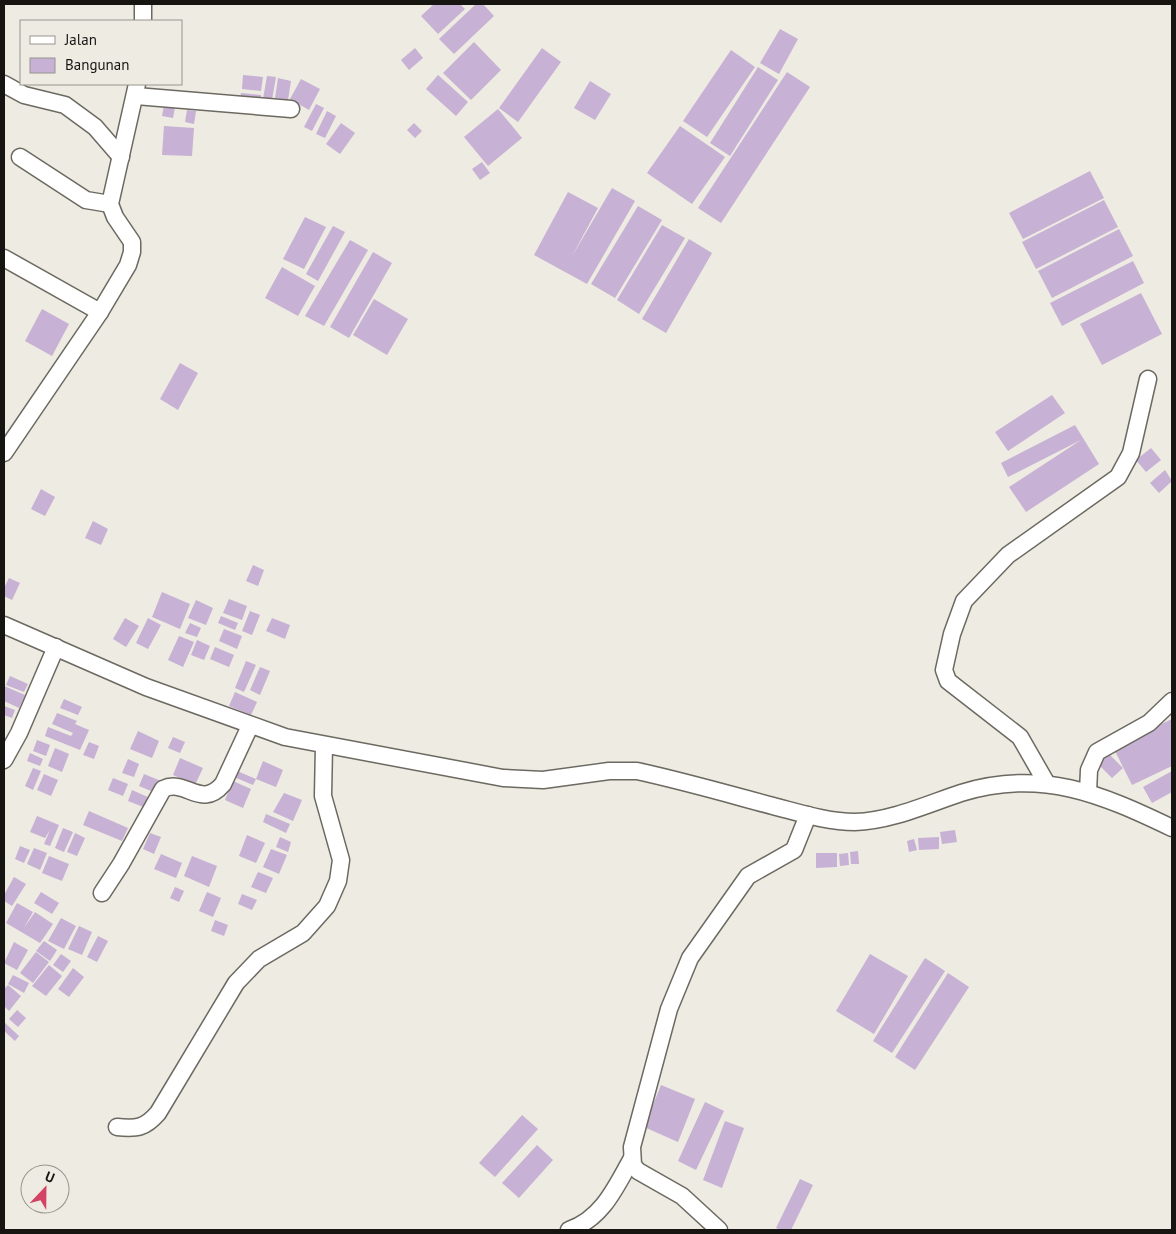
<svg xmlns="http://www.w3.org/2000/svg" width="1176" height="1234" viewBox="0 0 1176 1234" font-family="'PT Sans',sans-serif">
  <rect width="100%" height="100%" fill="#eeebe2"/>
  <g fill="#c7b1d4">
    <path d="M434,4H460L465,9L438,34L421,16Z"/>
    <path d="M476,4H483L494,16L454,54L439,39Z"/>
    <path d="M780,29L798,39L779,74L760,63Z"/>
    <path d="M474,42L501,70L471,100L443,73Z"/>
    <path d="M415,48L423,58L409,70L401,60Z"/>
    <path d="M542,48L561,62L518,122L499,108Z"/>
    <path d="M731,50L755,67L707,137L683,121Z"/>
    <path d="M758,67L778,80L730,156L710,143Z"/>
    <path d="M787,72L810,87L721,223L698,208Z"/>
    <path d="M243,75L263,77L261,91L242,89Z"/>
    <path d="M438,75L468,102L456,116L426,89Z"/>
    <path d="M267,76L276,77L272,100L263,99Z"/>
    <path d="M278,78L291,81L288,100L275,98Z"/>
    <path d="M301,79L320,89L309,110L290,99Z"/>
    <path d="M590,81L611,94L595,120L574,108Z"/>
    <path d="M241,93L261,95V104L240,102Z"/>
    <path d="M165,100L176,102L173,118L162,116Z"/>
    <path d="M316,104L324,108L312,131L304,127Z"/>
    <path d="M498,109L522,138L488,166L464,137Z"/>
    <path d="M187,110L196,111L194,124L185,122Z"/>
    <path d="M327,111L336,116L325,138L316,134Z"/>
    <path d="M341,123L355,133L340,154L326,144Z"/>
    <path d="M414,123L422,131L415,138L407,130Z"/>
    <path d="M164,126L194,128L192,156L162,155Z"/>
    <path d="M680,126L725,157L692,204L647,173Z"/>
    <path d="M482,162L490,173L480,180L472,169Z"/>
    <path d="M1090,171L1104,198L1023,239L1009,213Z"/>
    <path d="M612,188L635,201L587,284L534,255L568,192L598,208L571,258Z"/>
    <path d="M1104,200L1118,227L1036,269L1022,242Z"/>
    <path d="M638,206L662,220L615,298L591,284Z"/>
    <path d="M305,217L326,227L304,269L283,259Z"/>
    <path d="M662,225L685,238L639,314L617,300Z"/>
    <path d="M333,226L345,232L318,281L306,274Z"/>
    <path d="M1119,229L1133,256L1052,298L1038,271Z"/>
    <path d="M689,239L712,253L666,333L642,319Z"/>
    <path d="M350,240L368,250L324,326L305,316Z"/>
    <path d="M373,252L392,263L349,338L330,327Z"/>
    <path d="M1133,261L1144,283L1062,326L1050,303Z"/>
    <path d="M282,267L315,286L298,316L265,298Z"/>
    <path d="M1141,293L1162,334L1102,365L1080,324Z"/>
    <path d="M374,299L408,319L387,355L353,335Z"/>
    <path d="M42,309L69,324L52,356L25,341Z"/>
    <path d="M180,363L198,373L178,410L160,399Z"/>
    <path d="M1052,395L1065,413L1008,451L995,432Z"/>
    <path d="M1075,425L1099,464L1026,512L1009,487L1081,440L1008,477L1001,463Z"/>
    <path d="M1151,448L1161,460L1146,472L1136,460Z"/>
    <path d="M1165,470L1172,481L1159,493L1150,483Z"/>
    <path d="M41,489L55,497L45,516L31,509Z"/>
    <path d="M93,521L108,529L101,545L85,538Z"/>
    <path d="M253,565L264,570L258,586L246,581Z"/>
    <path d="M9,578L20,583L12,600L4,596V588Z"/>
    <path d="M162,592L190,604L180,629L152,617Z"/>
    <path d="M229,599L247,606L242,620L223,613Z"/>
    <path d="M196,600L213,608L206,625L188,618Z"/>
    <path d="M250,611L260,615L252,635L242,631Z"/>
    <path d="M221,616L238,623L235,630L218,623Z"/>
    <path d="M125,618L139,626L126,647L113,639Z"/>
    <path d="M148,618L161,625L148,649L136,643Z"/>
    <path d="M272,618L290,625L285,639L266,631Z"/>
    <path d="M190,623L201,628L197,637L185,633Z"/>
    <path d="M224,629L242,636L237,649L219,641Z"/>
    <path d="M179,636L194,642L183,667L168,660Z"/>
    <path d="M197,640L210,646L204,660L191,655Z"/>
    <path d="M215,647L234,655L229,667L210,659Z"/>
    <path d="M246,661L256,665L244,692L235,688Z"/>
    <path d="M260,667L270,671L260,695L250,690Z"/>
    <path d="M10,676L28,684L24,692L6,685Z"/>
    <path d="M4,686L25,695L19,708L4,701Z"/>
    <path d="M235,692L257,702L251,715L229,706Z"/>
    <path d="M64,699L82,707L78,715L60,708Z"/>
    <path d="M4,706L15,710L12,718L4,715Z"/>
    <path d="M57,713L77,721L75,724L89,730L80,750L45,736L48,727L71,736L73,733L52,724Z"/>
    <path d="M1172,719V766L1132,785L1113,747Z"/>
    <path d="M138,731L159,741L152,758L130,749Z"/>
    <path d="M173,737L185,742L180,753L168,748Z"/>
    <path d="M37,740L50,745L46,756L33,751Z"/>
    <path d="M89,742L99,746L94,759L83,755Z"/>
    <path d="M55,748L69,754L62,772L48,766Z"/>
    <path d="M1106,751L1123,768L1112,778L1096,762Z"/>
    <path d="M30,753L43,759L40,766L27,761Z"/>
    <path d="M180,758L203,768L195,785L173,775Z"/>
    <path d="M128,759L139,764L134,777L122,773Z"/>
    <path d="M263,761L283,770L276,787L256,779Z"/>
    <path d="M33,768L41,771L33,790L25,786Z"/>
    <path d="M237,771L256,779L253,785L234,777Z"/>
    <path d="M1172,771V792L1152,803L1143,787Z"/>
    <path d="M44,774L58,780L51,796L37,790Z"/>
    <path d="M144,774L161,781L156,793L139,786Z"/>
    <path d="M113,778L128,784L123,796L108,790Z"/>
    <path d="M233,781L251,789L243,808L225,800Z"/>
    <path d="M132,790L150,798L146,808L128,801Z"/>
    <path d="M284,793L302,800L293,821L273,812Z"/>
    <path d="M89,811L128,828L122,841L83,825Z"/>
    <path d="M266,814L290,824L286,833L263,822Z"/>
    <path d="M37,816L59,825L50,846L44,844L50,830L45,838L30,832Z"/>
    <path d="M63,828L73,832L64,852L55,848Z"/>
    <path d="M955,830L957,842L942,844L940,832Z"/>
    <path d="M75,833L85,838L77,856L67,852Z"/>
    <path d="M150,833L161,837L154,854L143,849Z"/>
    <path d="M247,835L265,843L256,863L239,856Z"/>
    <path d="M280,837L291,842L288,852L276,847Z"/>
    <path d="M939,837V849L919,850L918,838Z"/>
    <path d="M914,839L917,850L909,852L907,841Z"/>
    <path d="M20,846L30,850L24,863L15,859Z"/>
    <path d="M34,848L47,853L40,870L27,864Z"/>
    <path d="M271,849L287,855L279,874L263,867Z"/>
    <path d="M858,851L859,864H851L850,852Z"/>
    <path d="M816,853H837V867L816,868Z"/>
    <path d="M848,853L849,865L840,866L839,854Z"/>
    <path d="M161,854L182,863L176,878L154,869Z"/>
    <path d="M49,856L69,864L62,881L42,873Z"/>
    <path d="M192,856L217,866L209,887L184,876Z"/>
    <path d="M258,872L273,878L266,893L251,887Z"/>
    <path d="M14,877L26,884L12,906L4,901V895Z"/>
    <path d="M175,887L184,891L179,902L170,898Z"/>
    <path d="M41,892L59,903L52,914L34,903Z"/>
    <path d="M207,892L221,898L213,917L199,911Z"/>
    <path d="M242,894L257,900L252,910L238,904Z"/>
    <path d="M17,903L33,912L24,928L35,912L53,924L40,943L6,923Z"/>
    <path d="M61,918L76,926L64,949L48,941Z"/>
    <path d="M215,920L228,925L224,936L211,931Z"/>
    <path d="M79,926L92,932L82,955L68,949Z"/>
    <path d="M98,936L108,941L97,962L87,957Z"/>
    <path d="M44,941L57,950L50,961L36,951Z"/>
    <path d="M14,942L28,950L17,970L4,963Z"/>
    <path d="M36,952L49,962L33,983L20,973Z"/>
    <path d="M61,954L71,961L63,972L53,965Z"/>
    <path d="M870,954L908,976L874,1034L836,1011Z"/>
    <path d="M925,958L945,971L892,1053L873,1041Z"/>
    <path d="M49,965L62,976L46,996L32,986Z"/>
    <path d="M73,968L84,977L69,997L58,989Z"/>
    <path d="M948,973L969,987L915,1070L895,1057Z"/>
    <path d="M13,975L29,983L24,993L8,984Z"/>
    <path d="M8,985L21,996L9,1011L4,1006V989Z"/>
    <path d="M17,1010L26,1018L18,1027L9,1019Z"/>
    <path d="M4,1022L19,1036L15,1041L4,1031Z"/>
    <path d="M661,1085L695,1099L678,1142L644,1127Z"/>
    <path d="M705,1102L724,1111L696,1170L678,1161Z"/>
    <path d="M522,1115L538,1129L495,1177L479,1163Z"/>
    <path d="M725,1121L744,1128L722,1188L703,1180Z"/>
    <path d="M537,1145L553,1160L519,1198L502,1183Z"/>
    <path d="M800,1179L813,1185L791,1230H781L776,1228Z"/>
  </g>
  <g fill="none" stroke-linecap="round" stroke-linejoin="round">
    <g stroke="#6c6961" stroke-width="19">
      <g id="minor">
        <path d="M143,4V21"/>
        <path d="M4,84L24,95L65,105L95,127L121,157"/>
        <path d="M136,96L291,109"/>
        <path d="M20,157L86,200L110,204"/>
        <path d="M4,258L100,312"/>
        <path d="M4,453L100,312L128,265L132,252V242L115,217L110,204L137,84"/>
        <path d="M4,625L146,687L285,737L503,778L543,780L609,771H637C683,781 728,794 773,806C800,813 828,822 855,822C891,821 928,804 961,793C1041,768 1101,794 1172,828"/>
        <path d="M4,760L19,733L56,647"/>
        <path d="M1047,784L1020,737L948,681L944,670L952,634L964,601L1008,555L1118,477L1131,453L1148,379"/>
        <path d="M1088,792L1089,770L1097,752L1149,723L1172,701"/>
        <path d="M102,893L121,864L163,789C186,778 201,810 223,784L250,726"/>
        <path d="M117,1127C137,1129 145,1128 158,1113L236,983L259,959L303,933L327,906L338,881L341,860L323,796L324,746"/>
        <path d="M569,1230C602,1219 616,1187 632,1158"/>
        <path d="M719,1230L682,1196L638,1171L633,1165L632,1147L669,1009L690,958L748,876L794,850L808,815"/>
      </g>
    </g>
    <use href="#minor" stroke="#fff" stroke-width="16"/>
  </g>
  <rect width="1176" height="1234" fill="none" stroke="#161512" stroke-width="10"/>
  <rect x="20" y="20" width="162" height="65" fill="#eeebe2" stroke="#98958f"/>
  <rect x="30" y="36" width="25" height="8" fill="#ffffff" stroke="#98958f"/>
  <text x="65" y="45" font-size="15" fill="#161512">Jalan</text>
  <rect x="30" y="58" width="25" height="15" fill="#c7b1d4" stroke="#98958f"/>
  <text x="65" y="70" font-size="15" fill="#161512">Bangunan</text>
  <g transform="translate(45 1189) rotate(22)"><circle r="24" fill="#eeebe2" stroke="#98958f"/>
  <path d="M0-4L9 19L0 12L-9 19Z" fill="#d34363"/>
  <text y="-8" font-size="14" font-weight="bold" text-anchor="middle" fill="#161512">U</text>
  </g>
</svg>
